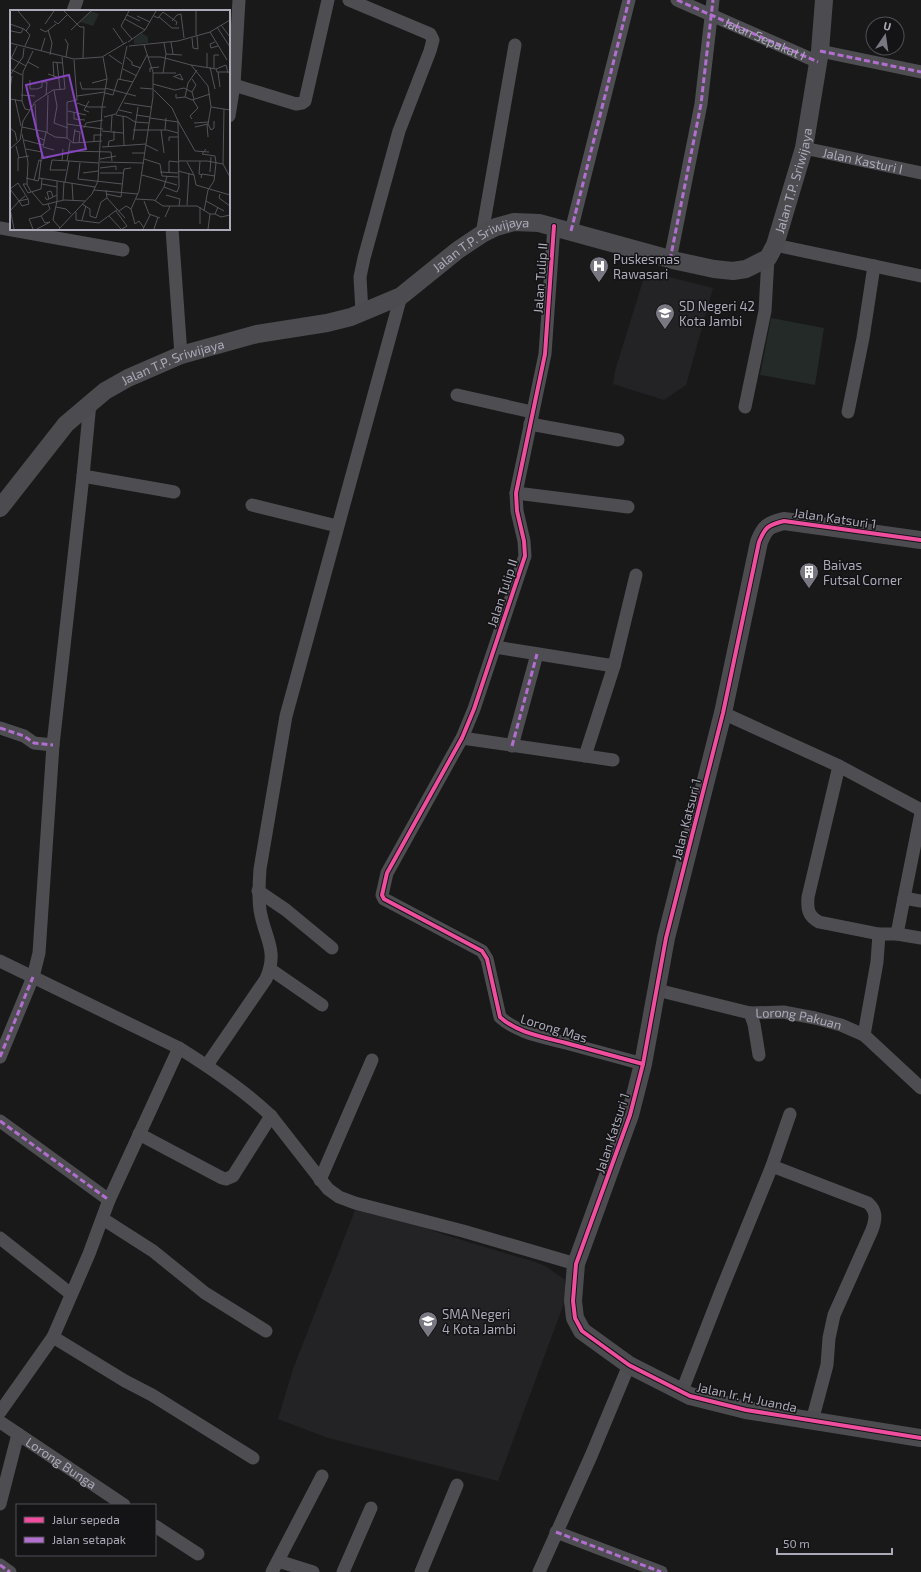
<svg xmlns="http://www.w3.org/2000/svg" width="921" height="1572" viewBox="0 0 921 1572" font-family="'Exo 2',sans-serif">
  <rect width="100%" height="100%" fill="#191919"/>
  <g fill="#232325">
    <path d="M646,271L713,288L686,385L664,400L613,384L615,371Z"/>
    <path d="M356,1208L426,1228L445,1235L535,1262L545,1266L564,1279L566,1287L563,1306L498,1481L328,1438L278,1419L293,1369Z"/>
  </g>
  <path fill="#232a27" d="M771,318L824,328L815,385L760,375Z"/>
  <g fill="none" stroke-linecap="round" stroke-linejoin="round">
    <g stroke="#4e4d52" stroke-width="13">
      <path d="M349,0L430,34L433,40L430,51L399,131L364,258L360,277L362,312"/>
      <path id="s1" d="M677,0L818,62"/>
      <path d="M73,11L77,0"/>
      <path d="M820,51L921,72"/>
      <path d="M234,85L296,104L302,103L305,101L328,0"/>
      <path d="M229,116L234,85L239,0"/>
      <path id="s2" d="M804,148L921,173"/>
      <path d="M554,226L545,354L516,493L517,511L524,541L525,556L474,709L462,738L387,873L382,895L384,899L482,951L487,959L500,1017C517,1033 544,1037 566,1043C591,1050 617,1057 643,1064"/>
      <path d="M0,228L123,250"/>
      <path d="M172,229L181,355"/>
      <path d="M571,231L629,0"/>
      <path d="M482,234L515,45"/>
      <path d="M775,245L921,276"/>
      <path d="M670,260L701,104L713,0"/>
      <path d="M457,395L532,412"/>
      <path d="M745,407L765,311L768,258"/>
      <path d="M848,412L863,338L874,266"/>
      <path d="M530,424L618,440"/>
      <path d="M83,476L174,492"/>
      <path d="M516,493L628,507"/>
      <path d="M252,505L337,526"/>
      <path d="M495,647L614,666L636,575"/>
      <path d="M723,713L839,766L921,810"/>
      <path d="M0,728L24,736L34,743L53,745"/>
      <path d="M462,738L613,760"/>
      <path d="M512,746L537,654"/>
      <path d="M585,756L614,666"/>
      <path d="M839,766L808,897C807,909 808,916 819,922L879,934H897L921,938"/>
      <path d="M258,891L286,910L332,948"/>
      <path d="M904,898L921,813"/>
      <path d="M897,934L904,898L921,901"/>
      <path d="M0,961L179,1048C211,1068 244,1090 271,1116L328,1189L339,1197L355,1203L463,1231L576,1264"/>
      <path d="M270,969L322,1005"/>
      <path id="s3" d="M657,990L750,1013L783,1012L815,1018L841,1025L864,1035L921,1088"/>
      <path d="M750,1013L754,1024L759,1055"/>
      <path d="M864,1035L877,962L879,934"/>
      <path d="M179,1048L109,1200L89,1254L53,1337L125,1381L152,1395L253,1458"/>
      <path d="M0,1057L33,977L39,953L53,745L83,476L90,403"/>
      <path d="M207,1065L266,979C279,950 264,937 260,910C258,896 259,883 260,869L286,716L401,296"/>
      <path d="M0,1121L109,1200"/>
      <path d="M139,1134L222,1178L226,1179L233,1176L271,1116"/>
      <path d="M772,1166L868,1203C877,1211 876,1219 872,1230L834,1315L829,1338L827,1365L812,1421"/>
      <path d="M320,1180L372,1060"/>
      <path d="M103,1219L153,1251L205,1293L266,1331"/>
      <path d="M0,1238L71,1294"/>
      <path d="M682,1391L721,1291L772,1166L790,1114"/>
      <path d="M0,1412L53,1337"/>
      <path d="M0,1422L18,1434L0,1504"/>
      <path id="s4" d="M18,1434L124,1505"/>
      <path d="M155,1526L198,1554"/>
      <path d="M556,1532L661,1572"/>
      <path d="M278,1561L313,1572"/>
      <path d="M0,1565L10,1572"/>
      <path d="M272,1572L322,1476"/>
      <path d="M343,1572L371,1508"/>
      <path d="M421,1572L457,1485"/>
      <path d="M539,1572L591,1456L629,1365"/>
    </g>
    <g stroke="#4c4c50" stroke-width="18">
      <path id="s5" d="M0,508L66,424L105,391L128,378L181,355L257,334L327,323L351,317L401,296L458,250L482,234L496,227L514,222L539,223L677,261L714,269L733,271L746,269L768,258L775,245L804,148L820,51L824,0"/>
      <path d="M921,540L784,521C768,525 765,527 759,542L723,713L666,938L643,1064L630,1115L576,1264L573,1301L575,1318L582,1331L629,1365L690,1396L746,1410L921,1438"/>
    </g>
    <g stroke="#b36fd0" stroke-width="3" stroke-dasharray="6 3" stroke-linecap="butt">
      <path d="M677,0L818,62"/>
      <path d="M820,51L921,72"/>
      <path d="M571,231L629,0"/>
      <path d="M670,260L701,104L713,0"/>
      <path d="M0,728L24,736L34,743L53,745"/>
      <path d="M512,746L537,654"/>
      <path d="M0,1057L33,977"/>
      <path d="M0,1121L109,1200"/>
      <path d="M556,1532L661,1572"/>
      <path d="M0,1565L10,1572"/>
    </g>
    <g stroke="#141315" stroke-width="6">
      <g id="cycleway">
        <path d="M554,226L545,354L516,493L517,511L524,541L525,556L474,709L462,738L387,873L382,895L384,899L482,951L487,959L500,1017C517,1033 544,1037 566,1043C591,1050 617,1057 643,1064"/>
        <path d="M921,540L784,521C768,525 765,527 759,542L723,713L666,938L643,1064L630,1115L576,1264L573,1301L575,1318L582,1331L629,1365L690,1396L746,1410L921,1438"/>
      </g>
    </g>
    <use href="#cycleway" stroke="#ef4d9e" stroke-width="4"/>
  </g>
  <defs>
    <g id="hospital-pin" transform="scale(1)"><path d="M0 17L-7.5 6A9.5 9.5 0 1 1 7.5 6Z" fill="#797781" stroke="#141315"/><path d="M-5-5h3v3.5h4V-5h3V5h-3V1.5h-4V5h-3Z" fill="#fff"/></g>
    <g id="school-pin" transform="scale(1)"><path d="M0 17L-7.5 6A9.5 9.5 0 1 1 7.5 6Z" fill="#797781" stroke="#141315"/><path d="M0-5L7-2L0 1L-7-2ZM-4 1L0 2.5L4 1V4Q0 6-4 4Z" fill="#fff"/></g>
    <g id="building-pin" transform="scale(1)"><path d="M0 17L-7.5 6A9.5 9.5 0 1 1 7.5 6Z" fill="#797781" stroke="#141315"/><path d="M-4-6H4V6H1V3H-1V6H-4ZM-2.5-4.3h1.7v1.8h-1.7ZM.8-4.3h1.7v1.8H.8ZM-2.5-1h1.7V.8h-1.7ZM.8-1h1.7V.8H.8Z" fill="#fff"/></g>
  </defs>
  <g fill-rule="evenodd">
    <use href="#hospital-pin" x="599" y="266"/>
    <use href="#school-pin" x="665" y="313"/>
    <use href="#building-pin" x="809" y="572"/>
    <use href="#school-pin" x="428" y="1321"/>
  </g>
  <g text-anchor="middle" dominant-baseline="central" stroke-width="3" stroke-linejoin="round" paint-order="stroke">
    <g font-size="13" fill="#acaab9" stroke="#141315">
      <text stroke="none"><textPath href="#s1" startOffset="96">Jalan Sepakat I</textPath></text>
      <text stroke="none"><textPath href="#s2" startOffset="60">Jalan Kasturi I</textPath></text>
      <text stroke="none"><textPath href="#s5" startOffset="952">Jalan T.P. Sriwijaya</textPath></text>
      <text stroke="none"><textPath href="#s5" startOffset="568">Jalan T.P. Sriwijaya</textPath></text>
      <text transform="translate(540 278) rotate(-86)">Jalan Tulip II</text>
      <text stroke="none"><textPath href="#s5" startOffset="232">Jalan T.P. Sriwijaya</textPath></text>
      <text transform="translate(835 518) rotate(8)">Jalan Katsuri 1</text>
      <text transform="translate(502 593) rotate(-72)">Jalan Tulip II</text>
      <text transform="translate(686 819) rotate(-76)">Jalan Katsuri 1</text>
      <text stroke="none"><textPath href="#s3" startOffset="145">Lorong Pakuan</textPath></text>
      <text transform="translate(554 1028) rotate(17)">Lorong Mas</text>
      <text transform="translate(612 1133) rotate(-72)">Jalan Katsuri 1</text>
      <text transform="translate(747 1397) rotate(12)">Jalan Ir. H. Juanda</text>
      <text stroke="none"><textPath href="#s4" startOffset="52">Lorong Bunga</textPath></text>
    </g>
    <g font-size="13" fill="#acaab9" stroke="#141315" text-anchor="start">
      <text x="613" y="259">Puskesmas<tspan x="613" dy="15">Rawasari</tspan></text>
      <text x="679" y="306">SD Negeri 42<tspan x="679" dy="15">Kota Jambi</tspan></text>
      <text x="823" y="565">Baivas<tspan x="823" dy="15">Futsal Corner</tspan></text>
      <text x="442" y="1314">SMA Negeri<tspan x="442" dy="15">4 Kota Jambi</tspan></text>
    </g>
  </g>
  <g transform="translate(10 10)">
    <rect width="220" height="220" fill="#191919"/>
    <path d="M81,1L89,4L83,16L70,12ZM132,23L138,27V33L124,34V29Z" fill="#232a27"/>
    <path fill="none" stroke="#545359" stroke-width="1" d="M8,1L20,15L16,21M54,1L70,17H74L73,48M119,1L111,16L122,29M186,1V25M117,5L130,11M127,6L140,12M144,6L148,8L153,2L167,12L166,15M149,7L162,18H169M115,9L135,20M44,11L48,14L58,4M162,11L167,5L171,4L174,28M0,14L14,19L20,25L15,36M35,14L44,1M211,15L220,27M207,17L220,37M103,18L114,34M30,19L36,22L46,14M38,20L42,33L40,45M61,20L81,1M1,21L11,23L13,19M200,22L217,50M182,28L183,38L188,39L187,26M55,29L58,34L56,47M118,32L135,20L146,1M161,32L163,44M205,32L200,34L201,38L208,36M0,33L64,49L92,47L117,32M119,36L168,31L200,22L220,10M31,41L35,28M197,43V57M156,44L172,45M99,45L112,54M116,47L122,52V55L131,58M138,47H151L181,55L198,76L201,97L220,100M1,48L16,56M0,51L7,36M18,52L29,58M47,52L50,80M181,55L206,59L207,62H220M200,57L205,79M204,58V45H209M0,59L12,65M113,59L127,66M206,59L216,55L218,63M187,60L178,73L175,87L182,90L200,84M140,62V58L149,57M208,62L210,77M143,63H166M153,63L156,44L154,33M38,64L50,68M0,65L13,47L14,38M44,67L43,52L52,53M163,67L170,64L173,70L165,67M110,69L117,36M182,69L186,75L182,82M20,70V79H27L32,77V72H37L36,85M70,72L72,79H95M82,73L97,69M143,74L165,80L174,78L182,82L184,89M95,78L126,86M130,78L143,79M0,79L2,66M44,80L47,96L44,113L58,118M144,80L162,98L168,111L169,177L167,182L154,177M95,83L103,85L108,69L123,72M166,84V88L175,87M11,85L25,86M67,86L95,82M0,89L12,91L13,62L23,41M5,89L11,116M12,91L15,99L20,100M79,91L74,100L79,102M67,93L78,97H96M114,93L141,97M25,94L27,127L34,130M109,100L122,103M58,101L76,105M64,102V109L75,110M106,105L117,107L125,112L139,113M126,105L140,107M113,106L114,136M94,107L106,104L137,45M140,108L168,112M182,109L180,106L188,98L183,90M168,111L185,141L199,142M184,113L199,112M57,114L93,119M197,114L198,127M198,114L201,120L204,118V111M12,117L36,122L45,127L57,128M185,117L198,114L201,97M0,118L5,122L7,131M74,118L76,113L93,110M123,120H157L168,123M151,120L154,143M155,120L156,108M65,121L70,122L69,133M92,121L113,123M101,121L102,105M36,122L33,137L44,140M37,123L38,85M12,124L18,152L17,174L21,182L31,179L32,169M57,128V92L67,90L64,50M57,128L63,133L92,131M14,130L33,135M123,130L128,97M159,131V127H168M84,132V125H92M63,133L65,119M136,135L148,141M6,136L9,148M92,137L136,134M98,137L99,131L104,130V121M0,139L10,130L13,111L25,92L43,80L55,79L52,47M16,139L32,142L29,168L85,177M59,141L101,142L102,151M122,143H135M90,149L106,146M134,149L150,154L152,166L168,167M52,151L53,139M57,151L60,132M59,151L89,153M168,151H197L213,154M190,151L189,164L192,165M90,152L134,153M177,152L184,165M70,153L68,169L112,174M213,154L214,99M213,154L220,167M90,158L106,156V160M8,161V148L19,146M168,161L184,165L186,175L220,185M150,162L168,163M200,162L201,147M73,163L88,161M90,163H113M159,163V151L168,152M132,165L167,175M16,168L28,171L29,168M191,168L192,164L205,166M24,170L29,150L32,151M47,171V191L43,210L50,218M55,172L59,151L42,150L40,160H56M62,173L63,190M17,174H13L18,183L21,182M32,174L47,177M0,179L8,173L18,189L9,191M0,179L9,191L1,200M84,180L128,184M96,180L97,188L115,208M22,182L33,195L54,190L75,191M96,184L111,187L114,159L121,158M210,184L209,188L220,196M156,185L170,189L169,196M15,186L9,191L12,196L19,194L18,189M35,187L37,190L47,185M39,189L37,182L41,181L43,187M126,189L144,190L153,196H187L200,204L198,219M53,190L54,172M134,191L139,204L150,208M145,191L154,177L157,166M196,191L214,201M72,194L80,199V206L86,208L91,192L97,188M177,195L179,163M46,197L56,199L61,204M190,197V214M0,198L4,219M121,199L129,181L143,87V62L134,35M106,201L117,216L112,219M109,201L116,196L121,199L125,214M194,201L198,180L204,171L206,153L205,146L192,144L196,139M66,202V210L89,213L108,199M200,204H205L208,197M205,204L211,207L220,205M31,206L40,199L38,194M99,206L111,219M155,207L160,196M72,210L76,196M125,214L129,211L134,218M23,219L19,209L31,206L35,213L40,212M27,219L40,212M49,219L82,184L88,171L92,97L97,69L93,47M133,219L140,205M144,219L148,207"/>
    <path fill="#8545be" fill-opacity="0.15" stroke="#8545be" stroke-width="2" d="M59,65L76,139L33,148L16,75Z"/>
    <rect width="220" height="220" fill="none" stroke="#acaab9" stroke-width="2"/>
  </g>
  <rect x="16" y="1504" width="140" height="52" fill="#141315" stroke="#514f57"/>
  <rect x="24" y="1517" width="20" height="6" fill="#ef4d9e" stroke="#514f57"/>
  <text x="52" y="1524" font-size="12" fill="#acaab9">Jalur sepeda</text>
  <rect x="24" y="1537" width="20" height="6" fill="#b36fd0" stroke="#514f57"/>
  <text x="52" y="1544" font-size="12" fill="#acaab9">Jalan setapak</text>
  <g transform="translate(885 36) rotate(13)"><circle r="19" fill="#141315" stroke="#514f57"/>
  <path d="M0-3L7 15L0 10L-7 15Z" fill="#797781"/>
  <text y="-6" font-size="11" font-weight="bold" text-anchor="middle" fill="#acaab9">U</text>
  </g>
  <path d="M777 1548v6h115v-6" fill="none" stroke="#acaab9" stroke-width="2"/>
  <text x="783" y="1548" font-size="12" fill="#acaab9" stroke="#141315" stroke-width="3" paint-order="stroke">50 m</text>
</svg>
